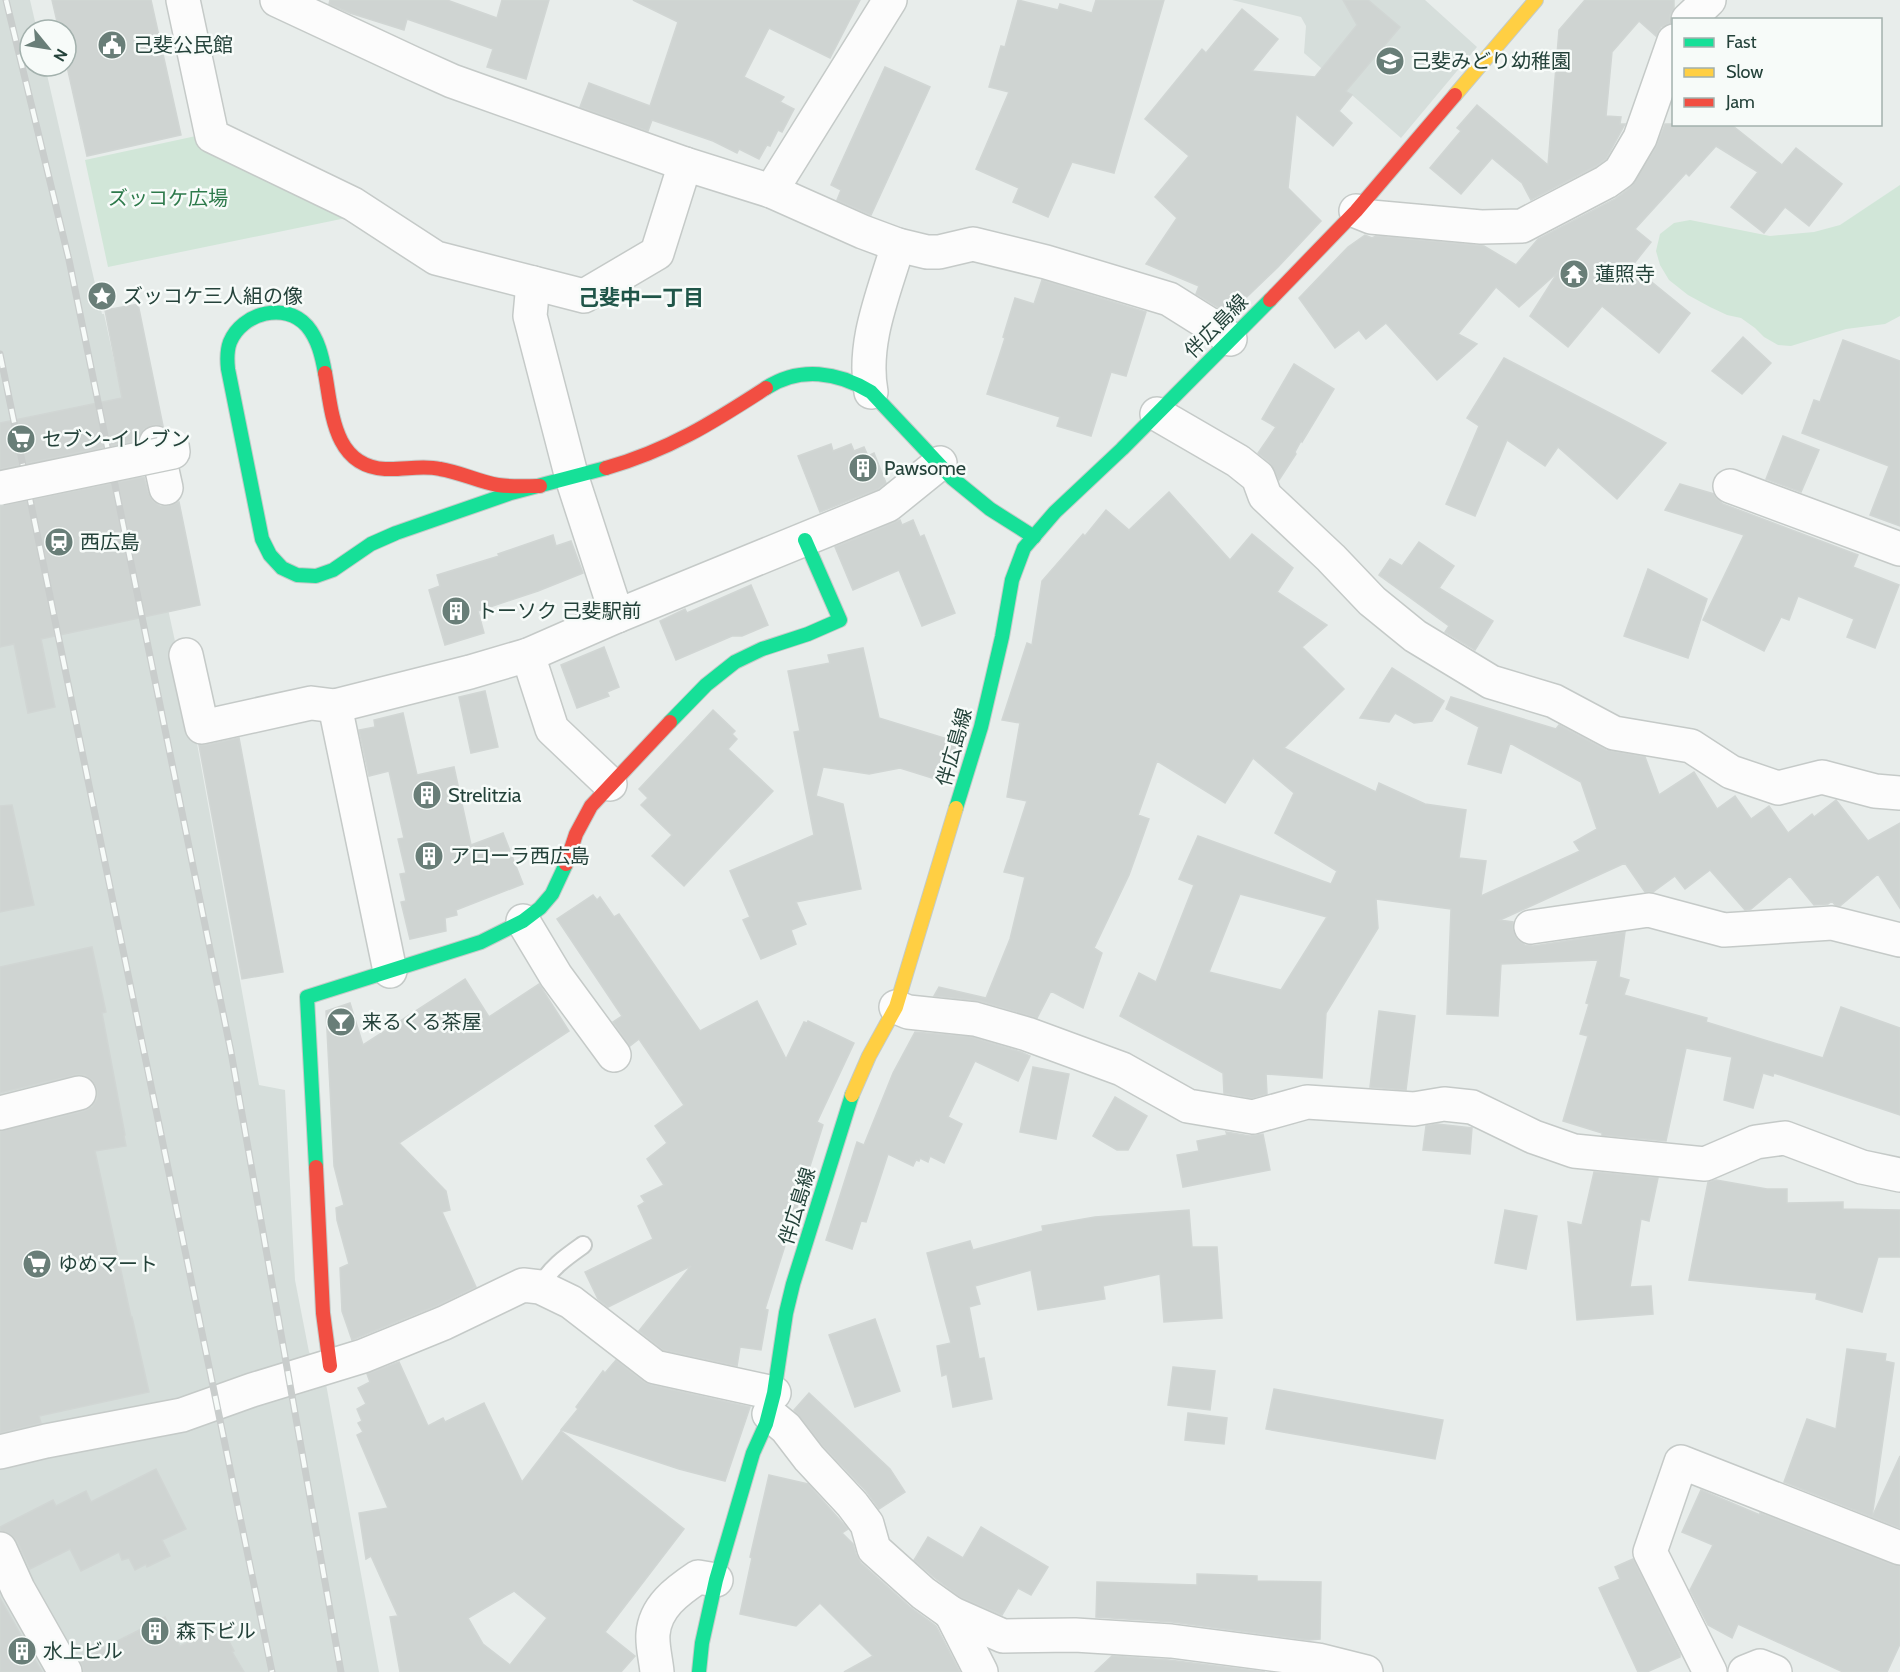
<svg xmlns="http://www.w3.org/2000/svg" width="1900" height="1672" viewBox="0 0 1900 1672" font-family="Cabin,'Noto Sans JP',sans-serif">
  <rect width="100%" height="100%" fill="#e8edeb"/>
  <g fill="#d6dedb">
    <path d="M0,0H30L37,30H30V66H45L102,314H104L196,738L259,1085L285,1090L295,1280L309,1352L326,1384L379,1672H0Z"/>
    <path d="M1232,0H1425L1477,47L1401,138L1304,53L1306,26L1301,17Z"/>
  </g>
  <g fill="#d1e6d8">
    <path d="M196,136L199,147L346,218L108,267L85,160Z"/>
    <path d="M1900,185V316L1885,324L1846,329L1791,346L1778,345L1764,337L1755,328L1741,318L1727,315L1710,307L1688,295L1669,280L1660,265L1656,251L1660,234L1674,223L1690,220L1770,236L1814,232L1840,225Z"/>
  </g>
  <g fill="#cfd4d2" stroke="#d1d6d4" stroke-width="1.5" fill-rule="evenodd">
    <path d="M52,0H151L181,135L87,156L66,62V30H59Z"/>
    <path d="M330,0H447L497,18L502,0H549L526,79L487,67L493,49L407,19L404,30L350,13L329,4Z"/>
    <path d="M633,0H860L830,58L769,28L744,77L784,97L780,102L794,109L782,132L778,130L770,146L767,145L759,159L739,149L737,153L713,141L652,120L648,131L580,107L589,83L650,106L678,22Z"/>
    <path d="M1018,0L1058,10L1060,4L1092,13L1096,0H1164L1114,173L1072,162L1048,217L1013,202L1019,188L976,169L1009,92L989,87L1001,46L1005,47Z"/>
    <path d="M1343,0H1368L1400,27L1346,91L1352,95L1339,111L1352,123L1333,146L1296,114L1288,188L1321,221L1278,267L1229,314L1196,294L1199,286L1146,264L1177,218L1155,197L1189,156L1145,119L1202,49L1206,53L1242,9L1278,39L1252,71L1315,77L1357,25Z"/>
    <path d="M1585,0H1674V9L1670,15V23L1661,27L1656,36L1639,21L1612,52L1606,116L1621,117L1620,124H1625L1606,159L1596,166L1531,200L1522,183L1492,158L1461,194L1430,168L1461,131L1457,128L1477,105L1548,165L1559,30Z"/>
    <path d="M885,67L930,87L871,215L837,200L841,190L831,185Z"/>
    <path d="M1665,124H1735L1733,126L1782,165L1796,148L1842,184L1809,226L1785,207L1764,233L1731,207L1758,172L1716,146L1689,176L1686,173L1635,229L1651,242L1632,266L1690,313L1659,353L1602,306L1568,347L1530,316L1558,272L1519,307L1496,287L1458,334L1477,344L1437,380L1386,323L1366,339L1359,330L1335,348L1299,298L1348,247L1365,235L1372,238L1376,236L1484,246L1516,265L1538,239L1615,199L1631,187L1656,147Z"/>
    <path d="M1042,280L1146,312L1126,376L1111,372L1091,436L1057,426L1060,417L987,394L1005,338L1003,337L1015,298L1034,304Z"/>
    <path d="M138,304L163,426L153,425L144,429L138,440L0,469V423L122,398L105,310Z"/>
    <path d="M1743,337L1771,363L1742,394L1712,371Z"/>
    <path d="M1843,340L1900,361V526L1870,515L1889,466L1802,433L1814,400L1820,402Z"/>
    <path d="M1504,358L1627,422L1666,443L1617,499L1558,447L1545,466L1507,440L1475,516L1446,504L1479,426L1467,418Z"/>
    <path d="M1294,364L1334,389L1302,442L1301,441L1295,452L1296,454L1279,480L1270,463L1258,453L1276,427L1262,419Z"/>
    <path d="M1783,436L1819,450L1801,492L1766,479Z"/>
    <path d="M831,444L833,451L851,444L854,451L864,447L868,456L874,453L886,483L878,489L820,512L798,456Z"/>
    <path d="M144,477L148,492L153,501L160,506H169L179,502L200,605L41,639L55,707L28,713L14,644L0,647V506Z"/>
    <path d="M1680,484L1714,494L1716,498L1723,504L1858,555L1853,567L1899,585L1875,648L1847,637L1854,619L1798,596L1789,620L1781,617L1764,651L1703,620L1744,535L1665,510Z"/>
    <path d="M1169,492L1230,560L1252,534L1293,568L1277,592L1327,625L1302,647L1344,689L1284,748L1376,792L1379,783L1425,804L1466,810L1459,858L1486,861L1481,896L1580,851L1574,842L1597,829L1581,782L1510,743L1501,773L1468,764L1479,727L1446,709L1451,697L1556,729L1559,725L1606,750L1645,757L1659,795L1694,772L1717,809L1735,796L1751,819L1769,806L1788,833L1812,814L1814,817L1836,800L1868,841L1900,823V908L1878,874L1840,906L1835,905L1832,901L1828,904L1814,905L1790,876L1751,909L1745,910L1710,870L1685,889L1675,876L1653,892H1645L1625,863L1500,920L1513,922V930L1517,939L1525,945L1533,946L1625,932L1619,977L1629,980L1624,995L1707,1018L1706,1022L1823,1058L1841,1007L1900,1028V1115L1774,1073L1773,1076L1763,1073L1753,1108L1724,1100L1732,1057L1686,1048L1666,1141L1602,1135V1133L1563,1121L1588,1036L1580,1034L1589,1004L1586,1003L1598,960L1501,964L1498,1016L1447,1014L1451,909L1376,899L1378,928L1326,1013L1322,1078L1266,1074L1267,1094L1252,1098L1224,1093L1223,1073L1120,1016L1139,973L1156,982L1194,885L1179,879L1198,836L1331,884L1337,871L1275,833L1294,793L1253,758L1225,803L1157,761L1138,815L1149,819L1129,875L1094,948L1102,953L1083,1008L1051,991L1037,1018L980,1001L934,996L939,987L986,998L1010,939L1025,877L1004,872L1027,801L1007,797L1020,723L1002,720L1027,643L1032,645L1042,581L1083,534L1085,536L1106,510L1129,530ZM1240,894L1327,917L1281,990L1209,972Z"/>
    <path d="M900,520L902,525L913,520L920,537L924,535L955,613L922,626L899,570L853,590L835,547Z"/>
    <path d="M553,535L556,546L571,541L583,573L538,591L478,611L484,633L445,645L429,590L440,586L437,575L499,556L498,554Z"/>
    <path d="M1419,542L1454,566L1439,588L1493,621L1475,650L1445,632L1449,626L1379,575L1390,559L1402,566Z"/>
    <path d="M1648,569L1707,599L1688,658L1624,636Z"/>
    <path d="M751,585L768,625L742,636H732L676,660L660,621L685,609L687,613Z"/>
    <path d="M604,647L619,687L607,692L609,696L577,708L561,665Z"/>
    <path d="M863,648L879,718L957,742L945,782L900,768L869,774L823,767L816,796L843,804L861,889L796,902L806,924L791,930L796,944L761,959L743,920L750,917L730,871L814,835L794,732L800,731L788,671L830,663L828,655Z"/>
    <path d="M1392,668L1444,701L1432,721L1414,723L1395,713L1389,722L1360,718Z"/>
    <path d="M485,691L498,747L471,753L459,697Z"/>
    <path d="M713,710L735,731L732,734L737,739L728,749L773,791L684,886L652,856L672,835L641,805L648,798L639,789Z"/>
    <path d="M403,713L417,775L454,767L471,845L503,833L523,884L456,910L457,915L445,918L446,931L410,939L401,902L406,901L400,874L406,873L398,839L404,838L389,771L369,776L359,730L375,727L374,720Z"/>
    <path d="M239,738L283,972L242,979L199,745H206Z"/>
    <path d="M12,805L34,905L0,912V806Z"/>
    <path d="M593,895L597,900L600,897L614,917L619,914L700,1031L757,1001L786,1059L804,1022L807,1023L808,1021L854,1043L817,1122L823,1125L765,1309L768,1310L761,1350L740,1347L737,1366L663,1350L639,1331L691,1266L608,1307L598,1299L585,1272L653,1239L638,1206L645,1202L641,1196L664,1185L647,1159L667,1143L655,1126L684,1105L639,1039L630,1046L613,1022L622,1016L557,919Z"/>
    <path d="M92,947L106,1012L102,1013L125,1135L124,1136L126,1146L95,1151L131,1317H132L149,1392L39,1416L41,1423L0,1433V1131L84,1111L92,1107L97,1099V1089L92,1080L85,1075H75L0,1093V967Z"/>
    <path d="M465,979L489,1017L539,984L569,1031L399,1143L446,1191L450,1210L442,1212L476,1287L436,1306L352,1340L342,1311L340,1268L349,1264L337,1220L336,1208L344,1205L334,1166L326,1011L350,1003L363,1045Z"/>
    <path d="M1379,1011L1415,1016L1406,1090L1370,1087Z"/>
    <path d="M915,1032L971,1037L1021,1052L1030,1056L1018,1081L975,1061L948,1117L962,1124L944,1163L930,1156L928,1162L920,1158L919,1161L916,1160L913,1166L888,1154L866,1222L861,1221L852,1249L826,1240L857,1142L864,1145L893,1073Z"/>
    <path d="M1033,1067L1069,1074L1056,1139L1020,1132Z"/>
    <path d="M1115,1097L1147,1116L1128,1150H1117L1093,1136Z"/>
    <path d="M1437,1124L1472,1128L1470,1154L1423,1150L1426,1126Z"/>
    <path d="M1226,1132L1250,1136L1263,1134L1270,1170L1183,1187L1177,1155L1199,1151L1197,1141L1227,1135Z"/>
    <path d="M1594,1172L1658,1178L1649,1221L1641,1219L1630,1287L1651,1286L1653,1314L1577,1320L1568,1222L1582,1225Z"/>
    <path d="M1716,1180L1767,1189H1787V1203L1843,1202V1209L1900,1210V1257H1878L1862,1312L1816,1299L1817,1293L1689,1280L1708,1182Z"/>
    <path d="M1189,1210L1192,1247H1217L1222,1318L1164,1322L1160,1274L1103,1286L1105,1299L1038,1310L1031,1270L975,1286L980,1304L969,1307L979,1359L984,1358L992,1399L953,1407L947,1374L942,1376L937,1346L951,1343L927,1253L970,1241L973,1250L1043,1231L1042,1226L1095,1217Z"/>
    <path d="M1505,1210L1537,1216L1526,1269L1495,1263Z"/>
    <path d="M875,1319L900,1391L855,1407L829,1335Z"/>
    <path d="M1847,1349L1886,1354L1885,1361L1894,1363L1872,1517L1784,1482L1807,1419L1836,1429Z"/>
    <path d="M616,1360L644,1382L651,1385L750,1407L725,1481L679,1469L561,1430L578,1409L576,1407L603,1371L605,1373Z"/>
    <path d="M399,1362L428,1426L443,1418L445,1422L484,1403L522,1482L561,1431L684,1529L605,1632L635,1656L621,1672H400L390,1617L398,1616L371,1556L366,1559L359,1513L388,1508L357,1435L363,1432L358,1423L362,1421L357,1409L366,1404L358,1388L370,1382L367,1374ZM514,1591L547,1618L510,1665L483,1644L468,1618Z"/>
    <path d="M1173,1367L1215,1371L1210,1410L1168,1405Z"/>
    <path d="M1274,1389L1443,1420L1435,1459L1266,1429Z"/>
    <path d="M809,1393L890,1469L905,1492L879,1509L866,1491L823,1446L794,1410Z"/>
    <path d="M1188,1413L1227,1418L1224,1444L1185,1440Z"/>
    <path d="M1900,1456V1528L1872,1517Z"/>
    <path d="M156,1469L186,1529L162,1540L170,1556L147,1567L146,1564L135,1570L129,1558L122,1560L119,1552L81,1571L70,1549L30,1569L17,1541L10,1534L0,1531V1527L53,1500L56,1506L86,1491L91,1502Z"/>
    <path d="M769,1475L808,1484L848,1529L842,1533L853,1544L856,1554L861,1563L910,1607L936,1626L960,1672H844L873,1656L820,1603L796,1626L740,1614L752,1558L750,1557Z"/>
    <path d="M1701,1490L1760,1515V1513L1893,1565L1900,1566V1644L1887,1672H1843L1738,1624L1732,1638L1708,1625L1690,1590L1713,1545L1682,1532Z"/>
    <path d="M981,1527L1048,1567L1031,1595L1018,1588L1002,1615L960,1597L935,1578L914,1560L928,1537L963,1558Z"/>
    <path d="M1633,1559L1680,1654V1657L1647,1672H1638L1599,1588L1620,1579L1615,1567Z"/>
    <path d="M1197,1574L1257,1576V1581L1321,1582L1320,1639L1309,1640L1172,1622L1096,1617L1097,1582L1197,1585Z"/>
    <path d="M0,1598L42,1672H0Z"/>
    <path d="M165,1617L180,1646L222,1628L234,1651L232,1652L244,1672H84L80,1660Z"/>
    <path d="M1112,1656L1169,1660L1265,1672H1095Z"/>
  </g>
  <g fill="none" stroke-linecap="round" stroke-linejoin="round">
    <g stroke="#c5cac8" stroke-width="20">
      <path id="lane" d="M540,1287C550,1268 566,1257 583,1245"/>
    </g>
    <g stroke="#c5cac8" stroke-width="36">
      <g id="street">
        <path d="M183,0L212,136L353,204L436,258L584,296L657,253L685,164"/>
        <path d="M277,0L412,63L452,81L685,164L771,191L863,232L898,245L927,252H939L973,244L1046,262L1169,299L1220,331L1230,339"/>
        <path d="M1688,20L1709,0"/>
        <path d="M771,191L890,0"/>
        <path d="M1356,211L1371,217L1481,227L1522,226L1606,182L1620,172L1640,138L1674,41"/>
        <path d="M533,283L530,316L572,478L617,616"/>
        <path d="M871,392C862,342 884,293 898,245"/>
        <path d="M1157,414L1238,461L1258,477L1265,496L1331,558L1372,601L1415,636L1491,682L1554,701L1614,733L1691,746L1731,772L1778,788L1822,777L1875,791L1900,793"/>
        <path d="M156,443L166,488"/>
        <path d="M1730,486L1900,549"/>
        <path d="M186,655L202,727L311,703L335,706L470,672L528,655L617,616L888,505L940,463"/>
        <path d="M528,655L552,729L610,784"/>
        <path d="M335,706L390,971"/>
        <path d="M523,921L556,976L614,1055"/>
        <path d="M1531,927L1649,910L1724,930L1832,923L1900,940"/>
        <path d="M896,1007L908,1012L975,1019L1027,1034L1122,1069L1188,1106L1253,1117L1307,1102L1414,1109L1444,1104L1472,1107L1534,1137L1574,1151L1705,1164L1756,1142L1785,1138L1862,1167L1900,1175"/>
        <path d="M0,1113L79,1093"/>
        <path d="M769,1414L786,1428L809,1458L852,1504L867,1524L874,1549L923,1593L951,1613L1003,1636L1075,1635L1171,1641L1318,1660L1366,1672"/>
        <path d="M0,1452L46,1441L182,1415L252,1390L363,1356L444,1323L523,1285L540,1287L571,1302L655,1367L774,1393"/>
        <path d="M0,1549L18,1589L65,1672"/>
        <path d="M951,1613L981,1672"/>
        <path d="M657,1672C656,1660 652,1646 653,1634C655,1607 677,1591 698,1577L716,1580"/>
        <path d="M1710,1672L1650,1552L1681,1462L1900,1548"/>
        <path d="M1745,1672L1760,1666L1775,1672"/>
      </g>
    </g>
    <g stroke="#c3cbc8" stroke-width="16">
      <g id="fast">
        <path d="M325,373C322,356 318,339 307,326C285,301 242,313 230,342C227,350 227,360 228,369L262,539L270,555L282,568L297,575L316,576L333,570L371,544L396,533L511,493L606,468"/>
        <path d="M766,388C800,366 838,372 871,392L952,478L990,509L1034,537"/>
        <path d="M670,722L706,685L735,662L762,649L808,634L840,620L805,540"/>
        <path d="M956,808L981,727L1002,637L1012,580L1024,548L1055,512L1122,449L1270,300"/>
        <path d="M316,1167L307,997L481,942L523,921L540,908L552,894L566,864"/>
        <path d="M699,1672L702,1643L716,1580L753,1453L766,1424L774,1393L786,1313L793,1284L852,1095"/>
      </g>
    </g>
    <g stroke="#c3cbc8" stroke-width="16">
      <g id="slow">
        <path d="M1455,95L1536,0"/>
        <path d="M852,1095L869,1056L896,1007L956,808"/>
      </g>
    </g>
    <g stroke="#c3cbc8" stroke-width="16">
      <g id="jam">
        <path d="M1270,300L1356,211L1455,95"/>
        <path d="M325,373C332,411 333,466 385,469C404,470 422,465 440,469C460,472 479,482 498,485C512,487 526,486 540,486"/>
        <path d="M606,468C669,450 712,423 766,388"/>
        <path d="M566,864L576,834L591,806L670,722"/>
        <path d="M316,1167L323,1313L330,1366"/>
      </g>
    </g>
    <use href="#lane" stroke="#fcfcfc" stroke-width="16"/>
    <use href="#street" stroke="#fcfcfc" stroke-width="33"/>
    <use href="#fast" stroke="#16e098" stroke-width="14"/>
    <use href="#slow" stroke="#ffcf43" stroke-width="14"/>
    <use href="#jam" stroke="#f24e42" stroke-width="14"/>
    <g stroke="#c9cdcc" stroke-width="7">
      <g id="rail">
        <path d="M6,0L69,260L231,1052L341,1672"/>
        <path d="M0,354L272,1672"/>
      </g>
    </g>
    <use href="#rail" stroke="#f7fbf9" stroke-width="4.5" stroke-dasharray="14" stroke-linecap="butt"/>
    <g stroke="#c5cac8" stroke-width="36" stroke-linecap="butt">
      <path id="street-bridge" d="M0,488L173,452L172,445"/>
    </g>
    <use href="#street-bridge" stroke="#fcfcfc" stroke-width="33"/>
  </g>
  <defs>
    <g id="civic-disc" transform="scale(1.5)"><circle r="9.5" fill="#697e78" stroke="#f7fbf9"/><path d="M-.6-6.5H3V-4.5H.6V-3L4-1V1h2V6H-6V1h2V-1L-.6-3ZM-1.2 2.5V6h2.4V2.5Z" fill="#fff"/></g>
    <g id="school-disc" transform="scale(1.5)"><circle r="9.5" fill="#697e78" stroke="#f7fbf9"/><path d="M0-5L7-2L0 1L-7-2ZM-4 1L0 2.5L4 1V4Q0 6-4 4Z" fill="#fff"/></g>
    <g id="temple-disc" transform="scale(1.5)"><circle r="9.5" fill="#697e78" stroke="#f7fbf9"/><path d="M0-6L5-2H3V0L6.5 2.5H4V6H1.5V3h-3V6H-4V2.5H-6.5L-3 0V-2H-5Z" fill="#fff"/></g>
    <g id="sight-disc" transform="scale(1.5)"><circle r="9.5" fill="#697e78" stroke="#f7fbf9"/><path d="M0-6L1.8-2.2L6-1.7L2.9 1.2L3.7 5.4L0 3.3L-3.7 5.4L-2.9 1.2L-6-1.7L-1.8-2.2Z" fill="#fff"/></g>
    <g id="supermarket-disc" transform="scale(1.5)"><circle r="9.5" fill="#697e78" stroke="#f7fbf9"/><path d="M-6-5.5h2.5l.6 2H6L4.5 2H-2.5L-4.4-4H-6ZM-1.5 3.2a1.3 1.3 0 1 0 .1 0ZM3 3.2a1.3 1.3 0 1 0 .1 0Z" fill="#fff"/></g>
    <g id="building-disc" transform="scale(1.5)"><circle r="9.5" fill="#697e78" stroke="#f7fbf9"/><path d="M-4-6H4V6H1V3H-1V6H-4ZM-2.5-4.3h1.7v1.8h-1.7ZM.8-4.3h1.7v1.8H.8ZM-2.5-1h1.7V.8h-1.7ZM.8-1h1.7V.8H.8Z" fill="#fff"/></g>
    <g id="station-disc" transform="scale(1.5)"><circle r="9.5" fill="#697e78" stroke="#f7fbf9"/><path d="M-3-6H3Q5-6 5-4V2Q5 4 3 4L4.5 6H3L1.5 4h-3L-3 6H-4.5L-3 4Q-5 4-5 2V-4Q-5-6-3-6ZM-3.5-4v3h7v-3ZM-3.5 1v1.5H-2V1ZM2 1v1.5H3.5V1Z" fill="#fff"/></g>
    <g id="bar-disc" transform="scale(1.5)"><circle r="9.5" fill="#697e78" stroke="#f7fbf9"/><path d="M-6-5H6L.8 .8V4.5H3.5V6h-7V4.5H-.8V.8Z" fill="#fff"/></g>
  </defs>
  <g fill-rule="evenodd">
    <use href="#civic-disc" x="112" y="45"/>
    <use href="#school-disc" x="1390" y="61"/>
    <use href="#temple-disc" x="1574" y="274"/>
    <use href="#sight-disc" x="102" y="296"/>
    <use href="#supermarket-disc" x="21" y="439"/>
    <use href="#building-disc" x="863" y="468"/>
    <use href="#station-disc" x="59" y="542"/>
    <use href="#building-disc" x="456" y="611"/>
    <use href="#building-disc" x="427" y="795"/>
    <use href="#building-disc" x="429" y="856"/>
    <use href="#bar-disc" x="341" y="1022"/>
    <use href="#supermarket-disc" x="37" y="1264"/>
    <use href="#building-disc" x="155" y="1631"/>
    <use href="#building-disc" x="22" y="1651"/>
  </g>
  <g text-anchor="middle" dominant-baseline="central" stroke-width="5" stroke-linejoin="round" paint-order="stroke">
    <g font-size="20" fill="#24423a" stroke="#f7fbf9" text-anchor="start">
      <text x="133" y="45">己斐公民館</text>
      <text x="1411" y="61">己斐みどり幼稚園</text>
      <text x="1595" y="274">蓮照寺</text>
      <text x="123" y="296">ズッコケ三人組の像</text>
      <text x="42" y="439">セブン-イレブン</text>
      <text x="884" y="468">Pawsome</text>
      <text x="80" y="542">西広島</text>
      <text x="477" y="611">トーソク 己斐駅前</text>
      <text x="448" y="795">Strelitzia</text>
      <text x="450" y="856">アローラ西広島</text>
      <text x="362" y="1022">来るくる茶屋</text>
      <text x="58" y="1264">ゆめマート</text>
      <text x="176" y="1631">森下ビル</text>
      <text x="43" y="1651">水上ビル</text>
    </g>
    <g font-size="20" fill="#2d7a4b" stroke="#f7fbf9">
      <text x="168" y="198">ズッコケ広場</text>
    </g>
    <g font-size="20" fill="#24423a" stroke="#f7fbf9">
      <text transform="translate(1216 326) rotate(-45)">伴広島線</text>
      <text transform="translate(954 747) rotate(-74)">伴広島線</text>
      <text transform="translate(797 1206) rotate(-73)">伴広島線</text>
    </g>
    <g font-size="21" font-weight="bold" fill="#1f5548" stroke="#f7fbf9">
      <text x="641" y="297">己斐中一丁目</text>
    </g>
  </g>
  <rect x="1672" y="18" width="210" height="108" fill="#f7fbf9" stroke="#a3b1ad" stroke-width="1.5"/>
  <rect x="1684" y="38" width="30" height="9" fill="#16e098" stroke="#a3b1ad" stroke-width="1.5"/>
  <text x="1726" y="48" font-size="18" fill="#24423a">Fast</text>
  <rect x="1684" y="68" width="30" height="9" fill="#ffcf43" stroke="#a3b1ad" stroke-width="1.5"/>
  <text x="1726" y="78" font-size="18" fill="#24423a">Slow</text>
  <rect x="1684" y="98" width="30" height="9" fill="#f24e42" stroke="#a3b1ad" stroke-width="1.5"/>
  <text x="1726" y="108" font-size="18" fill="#24423a">Jam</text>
  <g transform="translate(48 48) rotate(120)"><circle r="28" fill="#f7fbf9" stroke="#a3b1ad" stroke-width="1.5"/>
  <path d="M0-4.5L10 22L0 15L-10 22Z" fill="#697e78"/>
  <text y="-9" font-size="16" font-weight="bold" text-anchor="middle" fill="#24423a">N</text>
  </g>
</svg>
